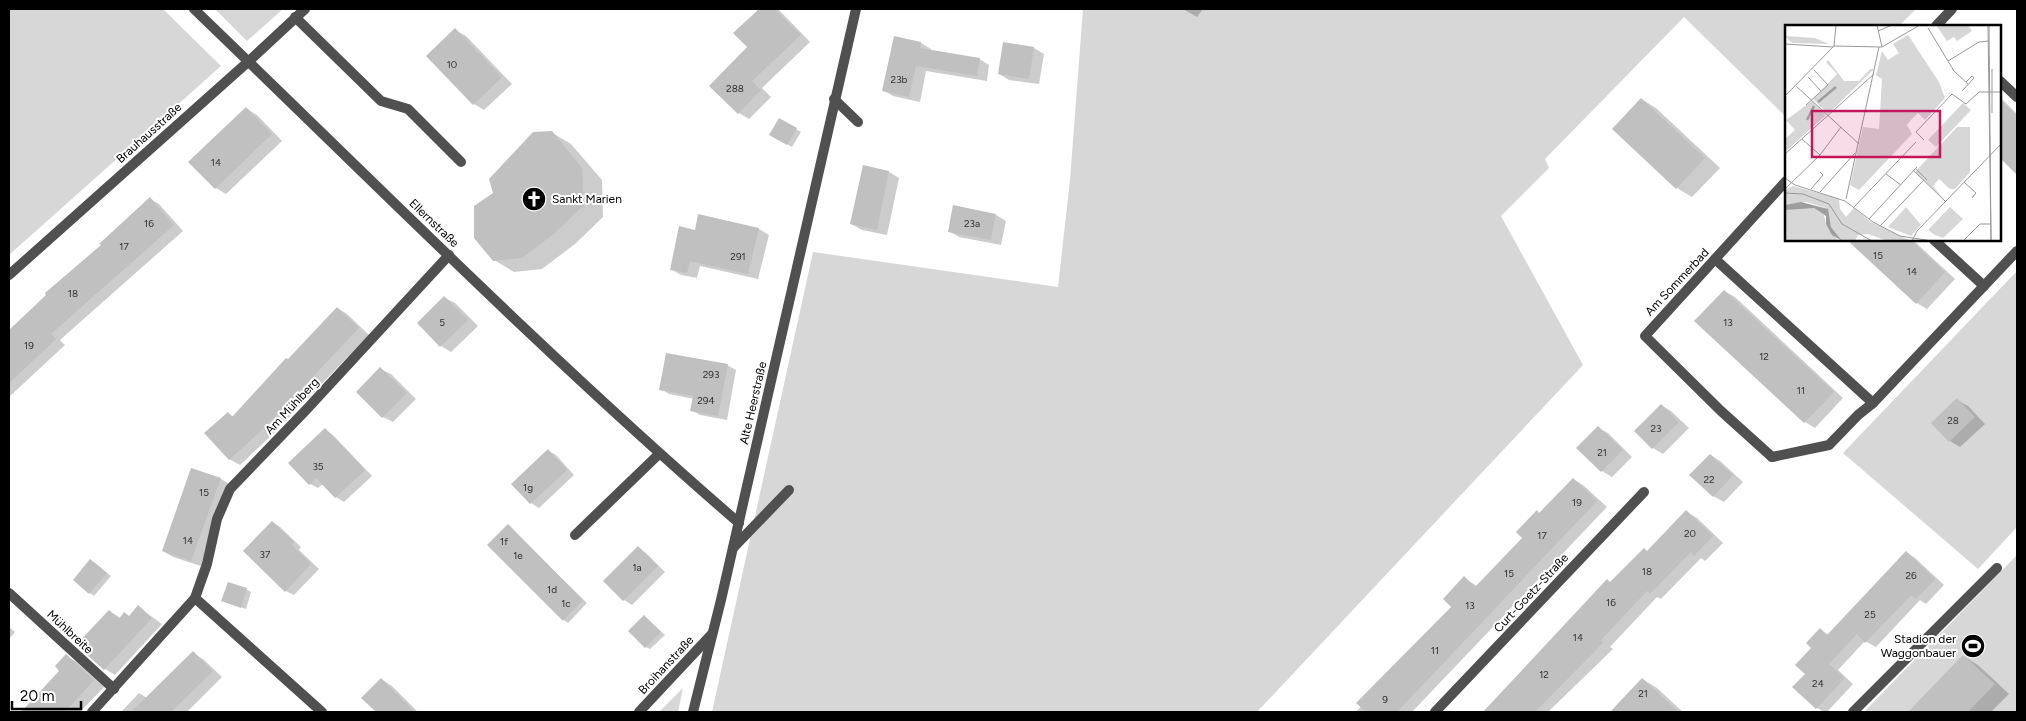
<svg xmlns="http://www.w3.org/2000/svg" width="2026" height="721" viewBox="0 0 2026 721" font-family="Figtree,sans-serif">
  <rect width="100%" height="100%" fill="#fff"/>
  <g fill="#d7d7d7">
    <path d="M9,9H163L221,66L9,255Z"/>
    <path d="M215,9H283L247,41Z"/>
    <path d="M1083,9H1916L1899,26H1786V117L1684,17L1545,159L1549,168L1501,216L1583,365L1257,712H712L813,252L1058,287L1070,180Z"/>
    <path d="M2017,271V527L1978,569L1843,453Z"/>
    <path d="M2017,555V712H1864Z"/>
    <path d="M683,688L678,712H659Z"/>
  </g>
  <g fill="#0003">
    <path d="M761,9H778L810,42L762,88L771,97L749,119L739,113L711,86L749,47L735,33Z"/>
    <path d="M1183,9H1203L1197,17Z"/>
    <path d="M455,30L466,36L512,84L484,110L474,104L428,56Z"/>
    <path d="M894,38L921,43L931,49V51L979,59L989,65L987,81L926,71L920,102L893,96L883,90Z"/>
    <path d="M1034,48L1044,54L1039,84L1009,80L999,74Z"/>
    <path d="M2000,97L2017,114V173L2000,157Z"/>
    <path d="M1641,99L1656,108L1720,168L1692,197L1677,188Z"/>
    <path d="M247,109L257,115L282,141L226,194L216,188Z"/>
    <path d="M779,119L801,132L792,147L771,134Z"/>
    <path d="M551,132L571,144L602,180L603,217L575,244L542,269L514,272L494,260V193Z"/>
    <path d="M864,167L889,172L899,178L887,235L862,230L851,224Z"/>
    <path d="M150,199L159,204L183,231L60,340L65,345L9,397V332L102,245Z"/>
    <path d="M996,215L1006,221L1001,245L959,237L949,231Z"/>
    <path d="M759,229L769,235L758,279L700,266L697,278L681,275L671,269Z"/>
    <path d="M1849,240H1913L1955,279L1927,309L1917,303Z"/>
    <path d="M1724,291L1735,297L1843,398L1815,428L1805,422Z"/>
    <path d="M445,298L455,303L478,326L451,352L441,346L418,323Z"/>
    <path d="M337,308L347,314L369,335L273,434L240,465L229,459L228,413L234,417Z"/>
    <path d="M727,365L736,370L727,420L700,415L691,410L694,399L669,394L661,389Z"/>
    <path d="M380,369L391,374L416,399L393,422L383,417Z"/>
    <path d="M1957,400L1968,406L1985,424L1960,447L1950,441Z"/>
    <path d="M1661,405L1671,411L1689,428L1663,454L1653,448L1636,431Z"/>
    <path d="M1598,428L1608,433L1632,457L1612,477L1602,471L1578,448Z"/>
    <path d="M325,430L333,435L372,476L344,502L336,497L323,484L318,488L310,484Z"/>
    <path d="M548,451L556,455L574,475L539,508L531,503L513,484Z"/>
    <path d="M1710,455L1720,461L1743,482L1724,502L1713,496Z"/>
    <path d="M192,469L221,479L231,485L201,566L173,557L163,551Z"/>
    <path d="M1573,479L1583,485L1607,507L1412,712H1356L1453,607L1464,578L1477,586L1524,537L1540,514Z"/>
    <path d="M1687,512L1697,518L1723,543L1705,561L1701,558L1661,599L1657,597L1610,647L1613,649L1548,712H1483L1607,581L1611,583L1648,552Z"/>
    <path d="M272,522L280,527L301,547L299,550L319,569L294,595L286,591Z"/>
    <path d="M508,526L587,603L568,623L564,620Z"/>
    <path d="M638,548L646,553L665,572L632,605L624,600Z"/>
    <path d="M1906,552L1915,558L1944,585L1926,604L1920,600L1876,647L1865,641L1838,670L1853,684L1827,712H1824L1817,708L1806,674L1820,630L1829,635Z"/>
    <path d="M95,563L111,576L94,596L90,593Z"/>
    <path d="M246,589L251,592L246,609L223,601Z"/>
    <path d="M138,607L162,624L115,675L105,669L109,611L121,618L130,617Z"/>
    <path d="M645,617L665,635L650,649L646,647Z"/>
    <path d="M9,627L15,632L9,639Z"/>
    <path d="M193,653L203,659L222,677L187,712H121L139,693L147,698Z"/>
    <path d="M66,656L77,662L104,687L80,712H23L61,671Z"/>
    <path d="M1963,656L1978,665L2009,694L1991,712H1909Z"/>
    <path d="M1642,679L1657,688L1683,712H1612Z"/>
    <path d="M382,680L392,686L418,712H377L363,698Z"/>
  </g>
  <g fill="#c0c0c0">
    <path d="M759,9H775L801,35L752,81L761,90L738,114L709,86L747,47L733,33Z"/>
    <path d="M455,28L502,77L473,105L426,56Z"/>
    <path d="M894,36L921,42L920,48L980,58L977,76L916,66L909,97L882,91Z"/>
    <path d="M1003,42L1034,47L1029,79L998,74Z"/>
    <path d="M1641,98L1705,158L1676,189L1612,129Z"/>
    <path d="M2000,100L2017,116V175L2000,158Z"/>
    <path d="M246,107L272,134L215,189L188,162Z"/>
    <path d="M779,118L797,128L787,145L769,135Z"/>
    <path d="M552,131L582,168L584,205L555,233L522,258L493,261L474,238V206L493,193L489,179L533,132Z"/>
    <path d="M863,165L889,171L877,230L850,224Z"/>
    <path d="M150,197L174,225L51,334L56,339L9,383V330L46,295L45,293L101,245L99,244Z"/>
    <path d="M953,205L996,214L991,240L948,232Z"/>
    <path d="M698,214L759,228L748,274L690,261L687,273L670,270L679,226L695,230Z"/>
    <path d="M1847,240H1911L1945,272L1916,304Z"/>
    <path d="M1724,290L1834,392L1804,423L1694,321Z"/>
    <path d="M444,296L468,320L440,347L417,323Z"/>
    <path d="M337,307L359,328L263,429L229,460L204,433L228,412L232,417L286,358L288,359Z"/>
    <path d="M666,353L728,364L718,416L690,411L693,396L659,390Z"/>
    <path d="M380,367L407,393L382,418L356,392Z"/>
    <path d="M1957,398L1975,417L1949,442L1931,423Z"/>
    <path d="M1661,404L1679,422L1652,449L1634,431Z"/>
    <path d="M1598,426L1623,450L1601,472L1576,448Z"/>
    <path d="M325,428L365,470L335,498L316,478L309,485L288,463Z"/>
    <path d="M548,449L567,470L530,504L511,484Z"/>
    <path d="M1710,454L1733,475L1713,497L1689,475Z"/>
    <path d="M191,468L221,478L191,561L162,551Z"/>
    <path d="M1573,478L1597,501L1397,712H1366L1356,703L1451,607L1443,599L1464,576L1475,587L1522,538L1516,532L1537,510L1539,513Z"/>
    <path d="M1686,510L1713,536L1694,556L1691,552L1650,594L1647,591L1601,640L1603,643L1535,712H1483L1607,579L1610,582L1644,548L1647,551Z"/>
    <path d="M272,521L294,542L292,545L311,564L285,592L243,551Z"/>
    <path d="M508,524L583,600L563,621L487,545Z"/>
    <path d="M638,546L658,566L623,601L603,581Z"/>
    <path d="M1906,551L1935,579L1916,599L1911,595L1865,643L1857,634L1829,664L1845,678L1816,709L1792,687L1805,674L1795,665L1811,648L1806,643L1820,628L1827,635Z"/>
    <path d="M90,559L107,573L89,594L73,580Z"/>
    <path d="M228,582L247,588L241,608L221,601Z"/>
    <path d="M138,605L152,618L104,670L76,645L109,610L119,619L124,612L129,616Z"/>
    <path d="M644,615L661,632L645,648L628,631Z"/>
    <path d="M193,651L213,671L171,712H131Z"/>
    <path d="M66,654L94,680L65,712H21L59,671L55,666Z"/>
    <path d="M1963,655L1995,684L1968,712H1908Z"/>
    <path d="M381,678L415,712H376L361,698Z"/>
    <path d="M1642,678L1679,712H1610Z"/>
  </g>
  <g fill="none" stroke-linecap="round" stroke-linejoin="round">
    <g stroke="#505050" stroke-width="10">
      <path d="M295,17L381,101L408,109L461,162"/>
      <path d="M2000,81L2017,97"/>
      <path d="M834,99L858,122"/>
      <path d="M1934,240L1984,286"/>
      <path d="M1715,259L1873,403"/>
      <path d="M1772,457L1829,445L1858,415L1873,403L2017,251"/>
      <path d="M733,548L789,490"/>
      <path d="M1853,712L1997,568"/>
    </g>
    <g stroke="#505050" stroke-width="10">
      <path d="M194,9C374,182 550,360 739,523"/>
      <path d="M1936,26L1952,9"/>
      <path d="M9,275L249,61L305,9"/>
      <path d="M1772,457L1721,411L1645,336L1786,181"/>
      <path d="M575,535L659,454"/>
      <path d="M9,593L114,689"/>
      <path d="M195,598L322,712"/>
      <path d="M92,712L195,598L207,564L217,519L230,489L306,410L449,255"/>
      <path d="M639,712L712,634"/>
      <path d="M693,712L721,600L856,9"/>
      <path d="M1435,712L1644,492"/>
    </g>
  </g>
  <defs>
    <g id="church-disc" transform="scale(1.25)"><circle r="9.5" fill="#000" stroke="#fff"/><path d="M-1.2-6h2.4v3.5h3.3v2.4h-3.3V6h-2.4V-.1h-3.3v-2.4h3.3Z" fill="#fff"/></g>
    <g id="stadium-disc" transform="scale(1.25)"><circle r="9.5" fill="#000" stroke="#fff"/><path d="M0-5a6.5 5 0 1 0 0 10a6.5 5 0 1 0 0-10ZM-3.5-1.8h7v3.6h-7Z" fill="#fff"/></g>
  </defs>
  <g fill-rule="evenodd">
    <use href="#church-disc" x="534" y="199"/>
    <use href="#stadium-disc" x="1973" y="646"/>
  </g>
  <g text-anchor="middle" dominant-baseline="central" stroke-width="4" stroke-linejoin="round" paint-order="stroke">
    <g font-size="10" fill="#303030">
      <text x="452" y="64">10</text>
      <text x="899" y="79">23b</text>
      <text x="735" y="88">288</text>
      <text x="216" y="162">14</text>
      <text x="149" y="223">16</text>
      <text x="972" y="223">23a</text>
      <text x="124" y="246">17</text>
      <text x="1878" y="255">15</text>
      <text x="738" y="256">291</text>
      <text x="1912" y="271">14</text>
      <text x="73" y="293">18</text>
      <text x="442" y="322">5</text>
      <text x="1728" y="322">13</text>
      <text x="29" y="345">19</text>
      <text x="1764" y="356">12</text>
      <text x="711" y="374">293</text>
      <text x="1801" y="390">11</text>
      <text x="706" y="400">294</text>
      <text x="1953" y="420">28</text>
      <text x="1656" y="428">23</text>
      <text x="1602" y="452">21</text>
      <text x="318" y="466">35</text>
      <text x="1709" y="479">22</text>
      <text x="528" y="487">1g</text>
      <text x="204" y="492">15</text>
      <text x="1577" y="502">19</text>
      <text x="1690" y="533">20</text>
      <text x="1542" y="535">17</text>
      <text x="188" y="540">14</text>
      <text x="504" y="541">1f</text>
      <text x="265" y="554">37</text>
      <text x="518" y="555">1e</text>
      <text x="637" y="567">1a</text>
      <text x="1647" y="571">18</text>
      <text x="1509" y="573">15</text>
      <text x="1911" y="575">26</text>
      <text x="552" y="589">1d</text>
      <text x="1611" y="602">16</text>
      <text x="566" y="603">1c</text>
      <text x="1470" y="605">13</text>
      <text x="1870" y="614">25</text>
      <text x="1578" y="637">14</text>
      <text x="1435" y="650">11</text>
      <text x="1544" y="674">12</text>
      <text x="1818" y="683">24</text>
      <text x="1643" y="693">21</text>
      <text x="1385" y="699">9</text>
    </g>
    <g font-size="12" fill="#000" stroke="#fff">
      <text transform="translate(149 133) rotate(-42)">Brauhausstraße</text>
      <text transform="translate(434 223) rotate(44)">Ellernstraße</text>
      <text transform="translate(1677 282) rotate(-47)">Am Sommerbad</text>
      <text transform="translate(753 403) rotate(-77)">Alte Heerstraße</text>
      <text transform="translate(292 406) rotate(-47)">Am Mühlberg</text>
      <text transform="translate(1531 593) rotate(-47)">Curt-Goetz-Straße</text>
      <text transform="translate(70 632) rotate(43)">Mühlbreite</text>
      <text transform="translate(666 665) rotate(-47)">Broihanstraße</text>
    </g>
    <g font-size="12" fill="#000" stroke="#fff" text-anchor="start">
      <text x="552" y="199">Sankt Marien</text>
      <text x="1956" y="639" text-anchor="end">Stadion der<tspan x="1956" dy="14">Waggonbauer</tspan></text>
    </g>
  </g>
  <g transform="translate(1785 25)">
    <rect width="216" height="216" fill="#fff"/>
    <path d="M151,0H183L187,6L172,16L169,12L162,16ZM123,10L154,57L160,73L140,95L133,88L125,96L122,100L127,109L74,165L65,160L78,102L94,104L97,54L91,50L97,26L103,35L114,28L108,19ZM0,11L30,13L44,19L7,18ZM43,35L59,56H74L85,44H89L43,89L28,74L52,49L41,37ZM27,76L41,90L0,127V114L10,105L1,95ZM178,78L186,85L151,122L143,115ZM172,102H185V147L170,164H165L154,154L148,161L158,173L130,147ZM8,161L54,174L55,184L61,192L69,183L86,197L124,215L103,216L83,209L73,210L70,216H57L46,202L41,183L21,177L0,180V165ZM15,182L29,183L39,190L41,199L53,216H0V185ZM121,182L136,200L126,211L103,202ZM165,182L178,194L158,213L150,210L143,205Z" fill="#d7d7d7"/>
    <path d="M16,177L43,184L46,202L57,216L47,210L41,199V191L29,183L0,185V180Z" fill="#9e9e9e"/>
    <path fill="none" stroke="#9e9e9e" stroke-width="2.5" d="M33,77L51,62M22,95L29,81"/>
    <path fill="none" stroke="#999" stroke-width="1" d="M92,0L97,22M203,0L206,216M204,0L206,216M143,3L169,46L183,59M93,6L107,0M0,19L48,22M49,21L97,22L135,0M49,21L51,0M163,36L194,17L204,16M207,44V88M23,52L36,66M11,61L74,119M177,66L189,53L187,51L181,57M0,71L49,21M21,80L43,60L29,45M17,114L35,130M139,115L131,107L167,69L181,79L194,67H217M0,129L89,49M131,144L142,155M129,146L160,176M101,149L116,160M0,153L10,160L60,176L88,197L115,211L147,216M179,157L191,168L187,173M0,164L35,130L56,102M26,164L38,150L35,147M35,167L70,128M0,168L18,169L44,179L57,199L87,216M61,174L94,22M69,182L131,117M84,194L132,142M95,201L139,155M127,216L132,206L217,118M178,216L195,199H206"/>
    <path fill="#c2185b" fill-opacity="0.15" stroke="#c2185b" stroke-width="2.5" d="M27,86H155V132H27Z"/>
    <rect width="216" height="216" fill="none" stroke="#000" stroke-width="2.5"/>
  </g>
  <rect width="2026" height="721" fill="none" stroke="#000000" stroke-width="20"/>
  <path d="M12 701v8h69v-8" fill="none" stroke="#000000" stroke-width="2.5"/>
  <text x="20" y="701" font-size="15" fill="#000000" stroke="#ffffff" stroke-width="4" paint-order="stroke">20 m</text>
</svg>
